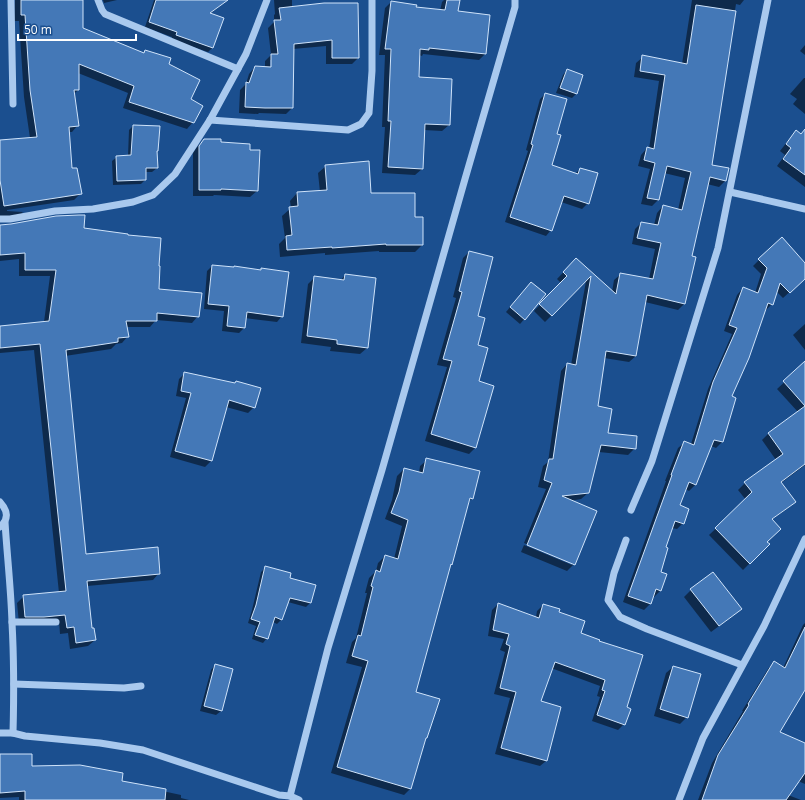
<svg xmlns="http://www.w3.org/2000/svg" width="805" height="800" viewBox="0 0 805 800" font-family="'Open Sans',sans-serif">
  <rect width="100%" height="100%" fill="#1b4f8f"/>
  <g fill="#0007" fill-rule="evenodd">
    <path d="M15,0H82V29L143,54L146,51L168,64L189,99L193,122L187,129L123,108L128,93L78,73V90L74,94L78,125L72,132H69L72,169L81,193L74,200L7,210V211L23,212L18,217L0,220V141L30,138L24,97L19,21H14Z"/>
    <path d="M103,0H117L104,3Z"/>
    <path d="M154,0H228L209,14L213,47L208,52L172,40V37L145,27Z"/>
    <path d="M274,0H292V8L358,58L352,64H326V46L293,49L292,108L286,114L259,113L258,114L239,113L240,90L246,84L249,74L255,67L265,68V61L271,55L268,28L274,22V15L275,14ZM270,60H272V72H270Z"/>
    <path d="M444,0H459L457,12L489,16L485,54L479,60L423,54L422,56L419,55L418,78L449,125L442,131L424,130L422,169L415,175L382,173L385,127H382L385,55H379L385,8L391,2L415,8L440,11L442,2Z"/>
    <path d="M692,0H744L740,5L736,4L711,166L726,180L719,187L707,184L690,257L685,303L678,310L645,302L636,356L629,362L604,358L597,407L607,434L635,448L628,455L599,452L588,493L581,499L570,501L574,564L567,571L521,552L524,545L572,565V563L524,543L546,489L538,487L543,466L548,462L561,371L567,364L571,365L586,281L545,322L534,311L561,283L557,279L576,259L612,292L614,280L621,274L649,279L655,249L632,244L635,229L641,223L654,225L657,213L663,206L678,210L685,178L664,173L658,200L652,206L641,204L650,169L638,166L641,155L647,148L649,149L659,81L634,77L636,63L643,57L682,64Z"/>
    <path d="M805,45V55L800,51Z"/>
    <path d="M567,70L576,94L572,98L556,93L563,75Z"/>
    <path d="M804,78H805V114L793,104L797,99L790,94Z"/>
    <path d="M545,94L556,134L550,166L575,174L580,169L588,203L582,209L561,202L551,230L546,236L505,222L528,151L526,150L540,99Z"/>
    <path d="M133,126L157,151L156,152L157,168L152,172H145V180L141,184L113,185L112,161L117,157L128,156L129,130Z"/>
    <path d="M794,135L805,143V187L777,166L785,155L780,151L787,142Z"/>
    <path d="M204,140L249,151L257,191L250,197L214,195L213,196H193V153L197,147Z"/>
    <path d="M326,166L370,194L414,218L422,245L415,252H379V251L325,255V253L280,257L279,244L285,238L282,216L291,208L290,201L297,193L320,192L318,173Z"/>
    <path d="M0,225L83,229L158,290L198,316L192,323L156,320L150,327H126L128,336L122,343L116,344L111,349L65,356L85,555L159,573L153,580L87,586L91,629L95,640L88,646L70,649L68,633L60,634L59,621L19,623L17,603L24,596L59,593L34,350L0,353V327L44,322L50,276H19V259L0,261Z"/>
    <path d="M469,252L477,317V345L475,448L469,454L425,441L447,367L437,365L456,298L453,297L463,258Z"/>
    <path d="M759,260L805,264V278L783,298L776,291L772,304L766,310H765L731,397L722,442L716,448L711,446L696,484L689,491L685,489L679,506L683,523L677,529L672,528L664,548L660,572V591L654,597L653,596L650,604L644,610L623,602L666,481H665L678,448L685,442L691,444L708,389L732,334L724,331L737,295L743,288L755,293L761,274L753,266Z"/>
    <path d="M212,266L260,270L261,269L282,316L277,322L245,318L244,328L239,333L222,331L224,311L204,309L207,271Z"/>
    <path d="M345,275L367,348L360,354L330,351L331,347L301,343L308,284L315,277L340,281Z"/>
    <path d="M527,287L545,295L520,324L506,312Z"/>
    <path d="M805,324V350L793,335Z"/>
    <path d="M805,363V465L781,483L795,502L788,508L771,520L766,542L769,544L743,570L709,535L746,500L738,490L745,483L776,460L762,440L768,434L798,412L777,389Z"/>
    <path d="M185,373L254,407L248,413L226,407L211,461L205,467L170,457L186,398L176,396L179,379Z"/>
    <path d="M427,460L472,498L468,503L452,564L450,566L415,692L426,738L425,740L411,788L404,795L331,773L362,667L346,663L352,642L356,638L367,593H365L369,578L376,571L378,563L385,556L394,559L402,526L385,519L392,500L397,476L404,469L419,473L420,466Z"/>
    <path d="M266,567L289,579L310,603L306,607L288,602L281,620L277,624L273,622L267,638L263,643L252,639L256,626L248,623L252,610L261,572Z"/>
    <path d="M713,573L741,608L734,615L711,632L684,597L691,590Z"/>
    <path d="M498,604L536,617L537,611L543,605L557,612L579,633L598,642L626,708L624,724L618,730L592,721L600,697L597,696L600,686L551,668L540,702L546,761L540,766L495,754L510,698L494,694L505,652L500,650L504,639L488,636L492,610Z"/>
    <path d="M805,623V688L778,733L805,744V784L798,781L788,795L801,800H698L712,763L743,711H742L768,669L774,662L783,668L803,625Z"/>
    <path d="M215,665L221,711L216,715L200,711L211,670Z"/>
    <path d="M673,667L687,717L680,724L654,716L666,673Z"/>
    <path d="M0,755L31,767L121,782L181,795V798L189,800H19V797L0,798Z"/>
  </g>
  <g fill="#4478b7" stroke="#cfe3fa">
    <path d="M21,0H83V28L144,53L145,50L171,58L169,64L200,80L191,99L203,106L194,123L129,102L134,86L79,64V90H74L79,126L69,127L72,168H77L82,194L4,206L0,180V140L37,137L30,90L25,15H21Z"/>
    <path d="M156,0H228L210,13L224,18L213,48L176,35L177,32L149,22Z"/>
    <path d="M447,0H460L458,11L490,15L486,54L429,48V50L420,49L419,77L452,79L450,125L425,124L423,169L388,167L391,121H388L391,49H385L391,1L417,5L416,7L445,10Z"/>
    <path d="M324,3H358L359,58H332V40L294,44L293,108H265L245,107L246,82L249,83L255,66L271,67V54H278L274,20H281L279,8Z"/>
    <path d="M696,5L736,11L712,165L729,168L726,181L710,177L692,256L696,257L685,304L647,295L636,356L606,351L598,406L612,409L608,433L637,436L636,449L601,445L589,493L562,496L597,511L575,565L527,545L552,483L544,480L549,459H553L567,363L576,365L591,276L552,316L539,304L567,276L563,272L576,258L616,294L620,273L653,279L661,243L637,238L641,222L658,225L663,205L682,210L691,172L667,166L659,200L647,198L655,163L644,160L647,147L654,149L665,75L640,71L642,55L687,64Z"/>
    <path d="M567,69L583,75L577,94L560,88Z"/>
    <path d="M545,93L567,99L557,134L561,135L552,165L578,174L580,168L598,173L589,204L564,196L552,231L510,217L533,145L531,144Z"/>
    <path d="M133,125L160,126L158,151H157L158,168H146V180L117,181L116,156L131,155Z"/>
    <path d="M805,129V175L783,159L791,148L786,144L796,130L801,134Z"/>
    <path d="M204,139H221V142L250,144V150H260L258,191L221,189V190H199V146Z"/>
    <path d="M369,161L371,193H415V217H423V245H386V244L332,248V247L287,250L286,236L292,235L289,207L298,206L297,192L327,190L325,165Z"/>
    <path d="M79,215H85L84,228L128,234V235L161,238L159,266H160L159,289L202,293L199,317L157,313V321H126L129,337L118,338V342L66,350L86,554L158,547L160,574L87,581L92,628H94L96,640L76,643L74,627L67,628L65,615L44,617H25L23,595L66,591L40,344L0,348V326L49,321L56,270H25V253L0,255V225L11,224L56,216Z"/>
    <path d="M782,237L805,263V279L790,293L780,283L773,305L768,303L749,358L732,396L736,398L723,442L714,440L696,485L689,482L680,505L689,509L684,524L675,521L666,547L668,548L661,572L667,574L661,591L656,589L651,604L628,596L672,475H671L684,441L694,445L713,382L737,328L729,325L743,287L758,293L767,268L758,259Z"/>
    <path d="M469,251L493,257L478,316L485,318L478,345L488,348L479,381L494,386L476,448L431,434L452,361L443,359L462,292L459,291Z"/>
    <path d="M212,265L234,267V266L261,270V268L289,272L283,317L247,312L245,328L227,326L229,306L208,304Z"/>
    <path d="M345,274L376,278L368,348L337,344V340L307,336L314,276L344,280Z"/>
    <path d="M531,282L546,294L525,320L510,307Z"/>
    <path d="M805,361V464L781,482L796,502L772,519L781,529L767,542L770,544L750,564L715,528L752,492L744,482L783,454L768,433L805,406L783,381Z"/>
    <path d="M184,372L235,383L236,381L261,388L255,408L229,400L212,461L175,451L191,393L181,391Z"/>
    <path d="M426,458L480,471L473,499L470,498L452,565L451,564L416,692L440,699L427,738H426L411,789L337,767L368,661L352,656L358,635L361,636L373,587L371,586L376,570L380,572L385,555L398,559L408,520L391,513L399,492L404,468L423,473Z"/>
    <path d="M265,566L291,573L290,578L316,585L311,603L290,598L282,620L275,617L268,639L255,635L260,622L251,619L256,605Z"/>
    <path d="M713,572L742,609L719,626L690,589Z"/>
    <path d="M498,603L539,618L543,604L560,609L559,612L585,621L581,633L600,640L599,641L643,655L627,707L631,709L625,725L597,715L605,691L602,690L605,680L555,662L541,701L561,707L547,761L501,748L516,692L500,688L510,646L506,644L509,634L493,630Z"/>
    <path d="M805,627V690L780,732L805,743V773L786,800H702L718,755L749,705L748,704L774,661L785,668Z"/>
    <path d="M215,664L233,669L222,711L204,706Z"/>
    <path d="M673,666L701,674L688,718L660,709Z"/>
    <path d="M0,754H32V766L80,765L123,773L122,781L166,789L165,800H25V791L0,793Z"/>
  </g>
  <g fill="none" stroke-linecap="round" stroke-linejoin="round">
    <g stroke="#a9c9ee" stroke-width="7">
      <path d="M11,0L13,104"/>
      <path d="M98,0L102,10L105,14L238,69"/>
      <path d="M210,120L348,130L361,124L369,113L372,71V0"/>
      <path d="M730,192L805,209"/>
      <path d="M0,219H10L55,211L93,209L133,202L153,195L175,174L210,120L246,54L267,0"/>
      <path d="M0,502C8,511 9,519 0,527"/>
      <path d="M631,510L652,461L718,248L768,0"/>
      <path d="M5,522C7,555 11,589 12,623C14,659 14,696 13,733"/>
      <path d="M626,540L614,573L608,600L620,617L647,629L742,665"/>
      <path d="M12,622H56"/>
      <path d="M14,684L124,688L141,686"/>
      <path d="M0,733H13L25,736L100,743L143,750L279,795L290,796L299,800"/>
      <path d="M290,796L328,648L382,470L465,179L515,7V0"/>
      <path d="M679,800L703,738L764,626L805,539"/>
    </g>
  </g>
  <path d="M18 34v6h118v-6" fill="none" stroke="#ffffff" stroke-width="2"/>
  <text x="24" y="34" font-size="12" fill="#ffffff" stroke="#1b4f8f" stroke-width="3" paint-order="stroke">50 m</text>
</svg>
